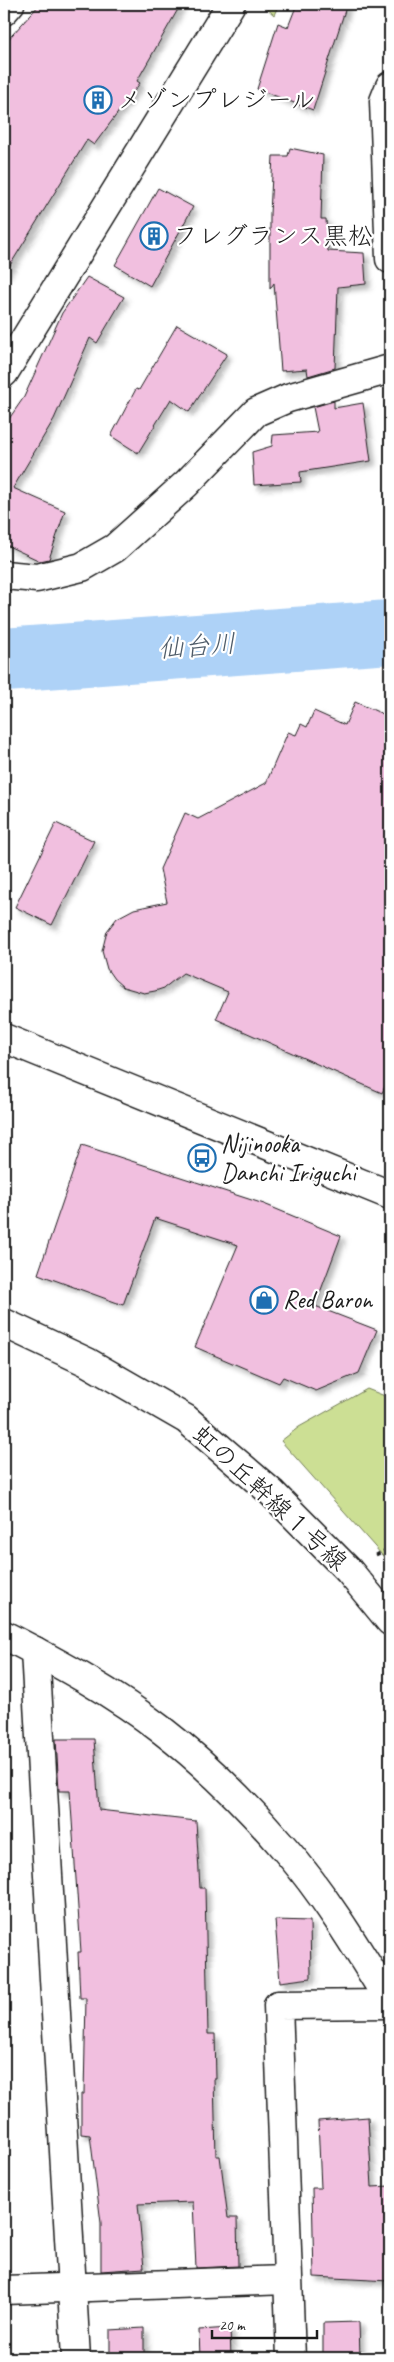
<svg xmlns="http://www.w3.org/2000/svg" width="394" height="2362" viewBox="0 0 394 2362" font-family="Caveat,'Klee One',sans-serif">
  <defs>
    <filter id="shadow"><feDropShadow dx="4.5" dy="4.5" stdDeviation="2.5" flood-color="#0004"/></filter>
  </defs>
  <rect width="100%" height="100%" fill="#fff"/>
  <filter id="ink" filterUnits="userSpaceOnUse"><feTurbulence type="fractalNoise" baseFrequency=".02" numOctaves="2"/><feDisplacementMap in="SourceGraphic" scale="10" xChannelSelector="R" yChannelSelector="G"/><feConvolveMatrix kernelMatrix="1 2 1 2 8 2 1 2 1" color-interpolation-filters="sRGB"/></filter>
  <g filter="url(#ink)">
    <g fill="#ccdf94" stroke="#747e58">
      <path d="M262,4H279L274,15Z"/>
      <path d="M367,1389L390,1398V1564L281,1441L299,1427Z"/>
    </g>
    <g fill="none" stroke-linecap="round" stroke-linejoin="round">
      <path stroke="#aed2f7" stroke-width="64" d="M4,660L390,632"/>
    </g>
    <g fill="#f1bfdf" stroke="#1c1c1c" filter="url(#shadow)">
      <path d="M40,4H181L137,81L140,83L94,145L87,140L4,275V44Z"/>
      <path d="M297,4H347L313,110L257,89L278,23L288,27Z"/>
      <path d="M290,148L323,155L321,219H326L328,251L364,253L366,284L338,287L335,368L308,376L307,369L281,371L274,283L270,289V214L273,156H288Z"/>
      <path d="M158,188L193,207L150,286L115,265Z"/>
      <path d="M87,277L124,297L97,343L90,338L54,419L13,488L65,511L49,559L40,561L4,544V426L24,397L62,313Z"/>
      <path d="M177,325L227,354L189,412L171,399L138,453L111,436L136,389L139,390Z"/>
      <path d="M334,401V408L363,403L371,461L300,472L301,482L254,485L252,452L272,446L273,435L318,432L313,407Z"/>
      <path d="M355,702L390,717V1075L382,1093L216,1019L228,992L183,973L164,988L155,991L144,993L123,987L114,979L107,969L102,951L107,931L117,918L134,909L167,902L160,869L185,813L198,819L266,783L288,732L296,735L301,724L307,727L314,711L345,725Z"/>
      <path d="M56,823L94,841L52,925L15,907Z"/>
      <path d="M82,1145L264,1204L341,1236L315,1306L377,1330L359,1373L316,1391L283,1377L279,1383L195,1347L238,1245L155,1218L123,1305L38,1274Z"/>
      <path d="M56,1739H94L99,1810L196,1821L200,1888H205L208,2034H215L216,2079H214L216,2156H220L228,2218H237L238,2266L196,2268L193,2202L138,2204L144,2268L101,2271V2223L90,2135L81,2134V2094H84L86,1998H80L78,1952H81L70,1791H59Z"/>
      <path d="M275,1920L310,1921L311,1978L280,1982Z"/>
      <path d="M368,2117L372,2187L390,2186V2281L314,2277L312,2188H321L318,2121Z"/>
      <path d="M359,2322L360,2358H323V2323Z"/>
      <path d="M144,2328V2358H110V2330Z"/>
      <path d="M230,2328L231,2358H200L199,2330Z"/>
    </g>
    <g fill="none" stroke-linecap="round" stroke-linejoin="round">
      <g stroke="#1c1c1c" stroke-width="31">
        <g id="minor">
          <path d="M4,11L10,4"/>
          <path d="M390,86L384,101L390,259"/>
          <path d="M4,373L231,4"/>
          <path d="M4,575L37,578L82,567L115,548L186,484L256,412L288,398L390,369"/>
          <path d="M4,1323L87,1362L186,1419L271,1492L349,1571L390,1621"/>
          <path d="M4,1635C59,1663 114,1693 163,1731C207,1765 248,1806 285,1849C325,1895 358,1950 390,2002"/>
          <path d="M35,1651L76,2358"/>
          <path d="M4,2290L287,2280"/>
          <path d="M291,2358L278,2005L390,2004"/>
        </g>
      </g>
      <g stroke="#1c1c1c" stroke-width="31">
        <path id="major" d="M4,1038L390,1195"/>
      </g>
      <path stroke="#1c1c1c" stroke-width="3" stroke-dasharray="4 4" stroke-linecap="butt" d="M376,1555L390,1548"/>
      <use href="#minor" stroke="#fff" stroke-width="28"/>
      <use href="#major" stroke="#fff" stroke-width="28"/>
    </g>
  </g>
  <defs>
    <g id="building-ring" transform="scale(1.4375)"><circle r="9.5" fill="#fff" stroke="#1f6fb2" stroke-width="1.5"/><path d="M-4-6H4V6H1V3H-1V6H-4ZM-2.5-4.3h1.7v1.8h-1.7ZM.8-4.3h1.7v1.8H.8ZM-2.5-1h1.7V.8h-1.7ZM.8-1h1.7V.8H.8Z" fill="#1f6fb2"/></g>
    <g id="bus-ring" transform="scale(1.4375)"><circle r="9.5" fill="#fff" stroke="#1f6fb2" stroke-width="1.5"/><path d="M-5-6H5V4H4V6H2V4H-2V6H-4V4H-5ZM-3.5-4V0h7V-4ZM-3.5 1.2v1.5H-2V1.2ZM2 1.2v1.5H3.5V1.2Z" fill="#1f6fb2"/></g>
    <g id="shop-ring" transform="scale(1.4375)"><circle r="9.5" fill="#fff" stroke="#1f6fb2" stroke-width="1.5"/><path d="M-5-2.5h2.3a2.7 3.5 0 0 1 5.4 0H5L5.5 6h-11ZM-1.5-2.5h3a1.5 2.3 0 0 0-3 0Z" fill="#1f6fb2"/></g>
  </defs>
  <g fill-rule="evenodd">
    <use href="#building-ring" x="98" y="100"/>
    <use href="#building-ring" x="154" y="236"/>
    <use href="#bus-ring" x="202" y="1158"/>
    <use href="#shop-ring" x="264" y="1300"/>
  </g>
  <g text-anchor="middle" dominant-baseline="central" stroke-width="4.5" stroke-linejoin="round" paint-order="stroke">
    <g font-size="25" fill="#1c1c1c" stroke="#fff" text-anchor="start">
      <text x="117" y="100">メゾンプレジール</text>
      <text x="173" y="236">フレグランス黒松</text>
      <text x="221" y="1144">Nijinooka<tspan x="221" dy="29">Danchi Iriguchi</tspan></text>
      <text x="283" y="1300">Red Baron</text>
    </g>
    <g font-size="25" fill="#1c1c1c" stroke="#fff">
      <text transform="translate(270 1498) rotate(43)">虹の丘幹線１号線</text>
    </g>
    <g font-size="26" font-style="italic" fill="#4f5c69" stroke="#fff">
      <text transform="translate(197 646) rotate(-4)">仙台川</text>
    </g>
  </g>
  <rect width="394" height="2362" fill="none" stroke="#fff" stroke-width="20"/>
  <rect x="10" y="10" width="374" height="2342" fill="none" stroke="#1c1c1c" stroke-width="2" filter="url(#ink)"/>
  <path d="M212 2330v8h105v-8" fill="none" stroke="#1c1c1c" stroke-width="2.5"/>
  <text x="219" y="2330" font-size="15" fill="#1c1c1c" stroke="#ffffff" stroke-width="4" paint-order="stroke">20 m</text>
</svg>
